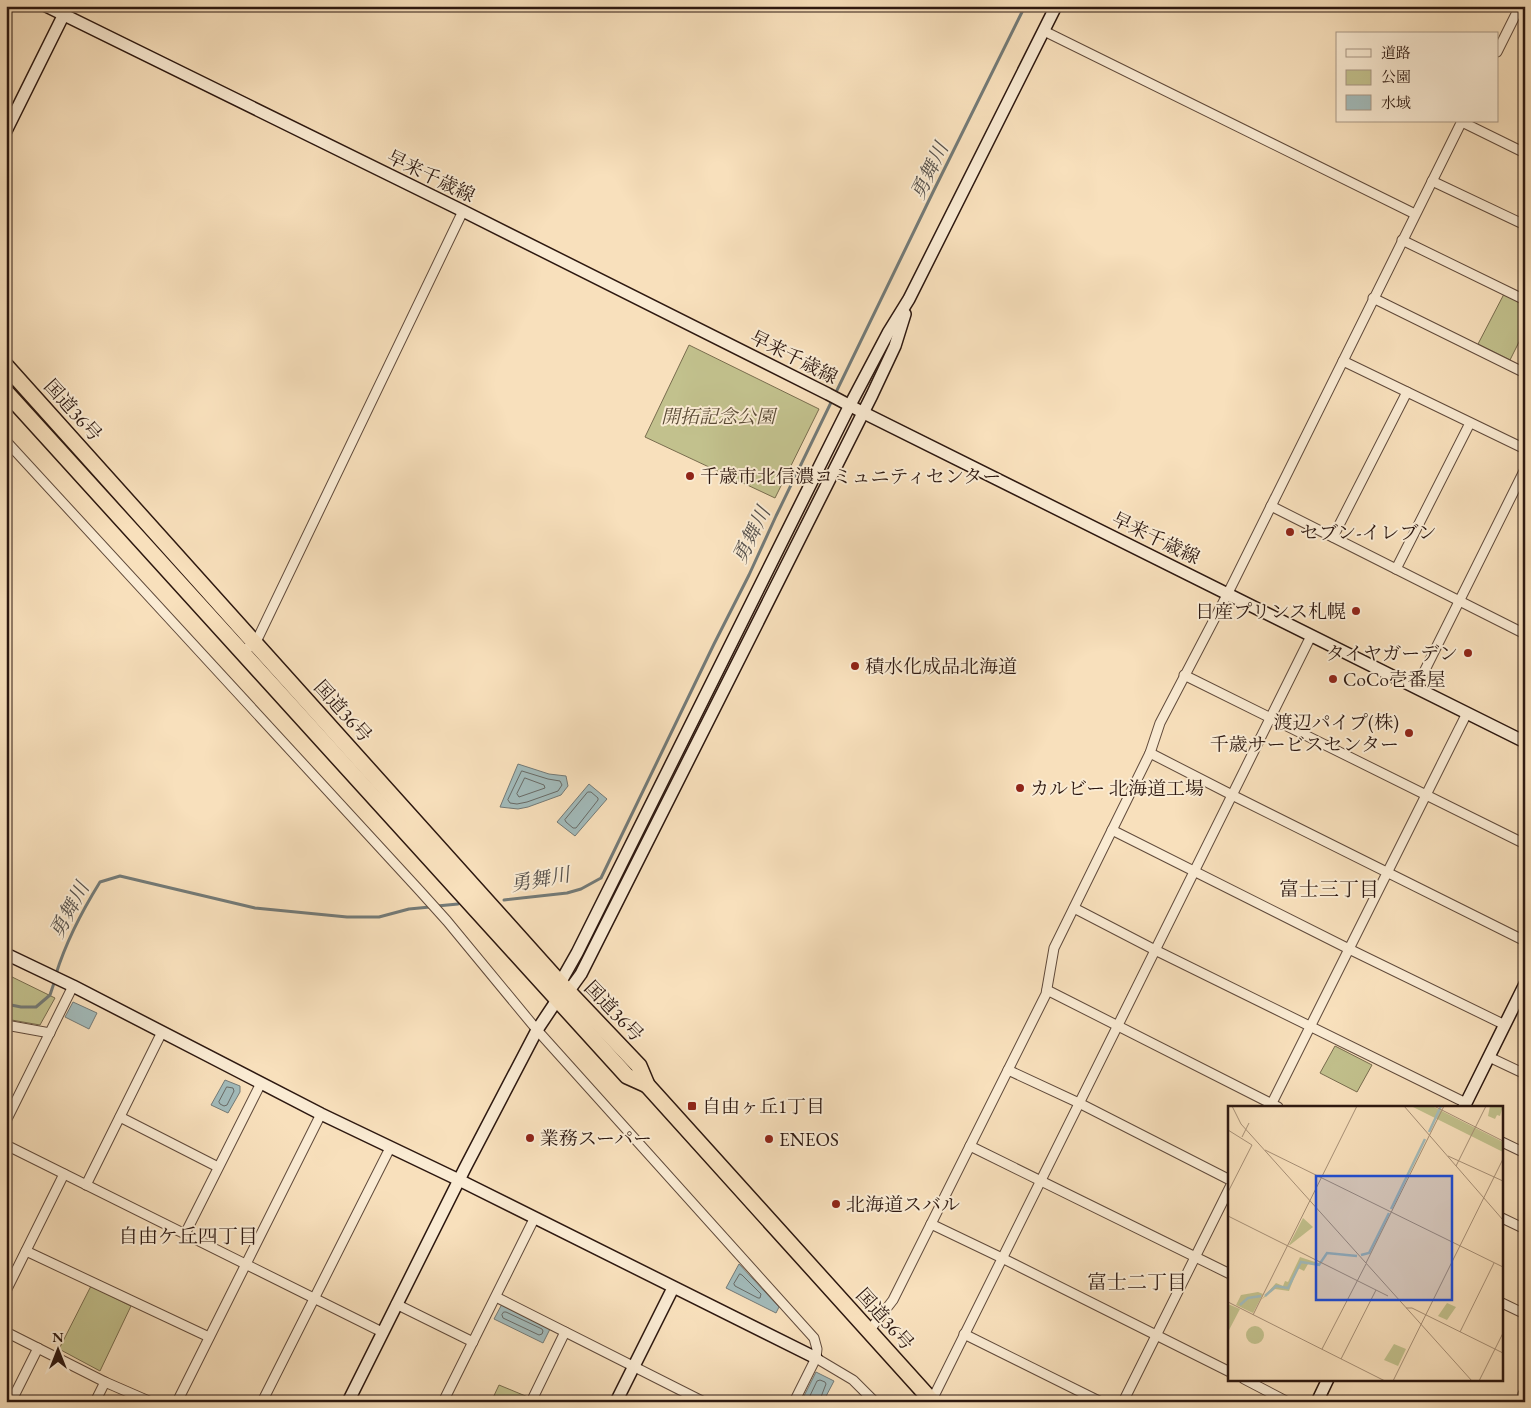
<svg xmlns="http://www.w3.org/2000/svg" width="1531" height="1408" viewBox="0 0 1531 1408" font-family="'EB Garamond','Noto Serif JP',serif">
  <rect width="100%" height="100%" fill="#f8e0bc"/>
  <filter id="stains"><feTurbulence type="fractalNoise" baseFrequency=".004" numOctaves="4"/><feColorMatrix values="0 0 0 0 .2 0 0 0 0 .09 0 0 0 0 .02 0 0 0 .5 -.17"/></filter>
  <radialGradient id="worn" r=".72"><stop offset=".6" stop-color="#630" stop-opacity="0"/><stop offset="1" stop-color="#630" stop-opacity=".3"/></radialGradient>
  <g fill="#c2c18d" stroke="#786c4e">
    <path d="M1504,294L1525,304V330L1510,360L1478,344Z"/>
    <path d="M689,345L819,409L775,498L645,437Z"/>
    <path d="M6,974L55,998L40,1025L6,1019Z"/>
    <path d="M1335,1046L1372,1065L1357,1092L1320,1073Z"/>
    <path d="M91,1286L131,1306L100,1371L59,1349Z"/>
    <path d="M499,1385L528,1397L526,1402H491Z"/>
  </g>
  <g fill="#a2bbbb" stroke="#737a77">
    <path d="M518,764L549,774L566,776L568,786L561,795L528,807L518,809L500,807Z"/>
    <path d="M589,784L607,799L575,836L557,822Z"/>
    <path d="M73,1002L97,1013L89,1029L65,1017Z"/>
    <path d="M225,1080L240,1086V1092L228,1113L211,1105Z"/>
    <path d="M739,1264L779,1307L776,1313L726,1288Z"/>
    <path d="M502,1304L551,1327L543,1343L494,1319Z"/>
    <path d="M816,1372L834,1381L823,1402H801Z"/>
  </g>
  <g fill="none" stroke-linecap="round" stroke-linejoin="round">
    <g stroke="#686a66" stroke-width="1">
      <path d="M522,771L548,779L560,781L562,785L558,791L527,802L517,804L510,803L508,800Z"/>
      <path d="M525,778L544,785L545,788L519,797L517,794Z"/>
      <path d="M588,792H591L598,798V800L576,828H573L566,822L565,820Z"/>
      <path d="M227,1087L233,1088L234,1091L227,1105L224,1106L220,1104L219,1102Z"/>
      <path d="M740,1274L742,1275L761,1294L760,1298H758L735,1286L734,1284Z"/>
      <path d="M504,1312H506L542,1329L543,1331L542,1334L539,1335L503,1318L502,1315Z"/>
      <path d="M807,1402L817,1381L820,1380L825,1382L826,1384L819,1402"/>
    </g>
    <g stroke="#737a77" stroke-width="3">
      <path d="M504,900L567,893L581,889L601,878L714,644L749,575L776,516L934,190L1025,6"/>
      <path d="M437,906L458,904"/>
      <path d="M56,974C66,942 82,911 100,882L120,876L255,908L347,917H379L409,909L430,907"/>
      <path d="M6,1004L21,1007H36L50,995L55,980"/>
    </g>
    <g stroke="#604a3b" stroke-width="11">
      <g id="street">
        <path d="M1044,31L1415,214"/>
        <path d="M1497,52L1520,6"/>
        <path d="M1462,122L1525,153"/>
        <path d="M1432,181L1525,225"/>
        <path d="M1402,240L1525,300"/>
        <path d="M1373,298L1525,373"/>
        <path d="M1343,361L1525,449"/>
        <path d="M6,441L420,891L447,921L537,1030L814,1338L817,1349L816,1358L794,1402"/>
        <path d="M1271,506L1525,634"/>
        <path d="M1333,537L1407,392"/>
        <path d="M1396,569L1470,423"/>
        <path d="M242,651L255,644L463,211"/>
        <path d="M1184,675L1525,844"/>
        <path d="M1416,688L1525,469"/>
        <path d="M1150,753L1232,795L1525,941"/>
        <path d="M1112,830L1349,949L1505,1025"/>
        <path d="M1074,908L1155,950L1466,1103"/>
        <path d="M1047,990L1278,1107"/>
        <path d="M6,1025L50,1033"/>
        <path d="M1489,1057L1525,1074"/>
        <path d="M1008,1070L1079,1103L1230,1180"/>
        <path d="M1270,1107L1467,713"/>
        <path d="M120,1117L218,1167"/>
        <path d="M6,1121L73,986"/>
        <path d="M1502,1142L1525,1153"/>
        <path d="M6,1145L382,1332"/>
        <path d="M970,1146L1230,1274"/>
        <path d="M86,1185L162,1032"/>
        <path d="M1502,1218L1525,1229"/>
        <path d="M931,1224L1002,1258L1230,1372"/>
        <path d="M185,1234L261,1083"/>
        <path d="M26,1251L209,1337"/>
        <path d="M6,1291L64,1174"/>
        <path d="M496,1297L704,1402"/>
        <path d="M1502,1303L1525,1314"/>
        <path d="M396,1304L473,1342"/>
        <path d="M869,1331L893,1300L1046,994L1054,948L1150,753L1160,723L1228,593L1462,121"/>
        <path d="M6,1332L105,1382L151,1402"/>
        <path d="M964,1334L1101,1402"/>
        <path d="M816,1358L853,1380L875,1402"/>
        <path d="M1244,1379L1288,1402"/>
        <path d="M1525,1390L1523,1394L1525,1395"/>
        <path d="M932,1400L1311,636"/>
        <path d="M11,1402L38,1348"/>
        <path d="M95,1402L105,1382"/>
        <path d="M177,1402L321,1114"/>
        <path d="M262,1402L390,1148"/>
        <path d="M443,1402L534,1219"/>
        <path d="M531,1402L565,1332"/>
        <path d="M1123,1402L1230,1187"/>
      </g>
    </g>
    <g stroke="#2d1810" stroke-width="14">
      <g id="secondary">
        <path d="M46,6L463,211L828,394L862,412L1525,742"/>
        <path d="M6,131L68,6"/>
        <path d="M6,954L73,986L321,1114L459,1180L816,1358"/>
        <path d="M562,996L568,992L581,974L872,395L895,346L905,314"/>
        <path d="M1464,1107L1525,984"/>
        <path d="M348,1402L465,1168L537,1030L557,1000L560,983L577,953L850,405L888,333L909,299L1056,6"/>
        <path d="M616,1402L673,1288"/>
        <path d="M1317,1402L1328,1379"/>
      </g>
    </g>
    <g stroke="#2d1810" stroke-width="18">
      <g id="highway">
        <path d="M6,366L560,983L639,1066L647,1085L933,1402"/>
        <path d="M6,392L627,1076L647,1085"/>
      </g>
    </g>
    <use href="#street" stroke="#faebd3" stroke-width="9"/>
    <use href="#secondary" stroke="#faebd3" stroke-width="11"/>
    <use href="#highway" stroke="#f8e0bc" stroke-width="15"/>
  </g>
  <g fill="#8f2418" stroke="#faebd3" stroke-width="2">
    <circle cx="690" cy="476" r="5"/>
    <circle cx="1290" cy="532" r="5"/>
    <circle cx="1356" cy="611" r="5"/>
    <circle cx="1468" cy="653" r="5"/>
    <circle cx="855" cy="666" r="5"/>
    <circle cx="1333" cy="679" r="5"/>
    <circle cx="1409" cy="733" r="5"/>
    <circle cx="1020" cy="788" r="5"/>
    <rect x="687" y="1101" width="10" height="10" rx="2.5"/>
    <circle cx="530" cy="1138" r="5"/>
    <circle cx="769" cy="1139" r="5"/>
    <circle cx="836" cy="1204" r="5"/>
  </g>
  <g text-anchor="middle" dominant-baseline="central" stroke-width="4" stroke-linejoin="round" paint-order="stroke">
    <g font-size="19" fill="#2d1810" stroke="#faebd3">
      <text transform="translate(431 176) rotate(26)">早来千歳線</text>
      <text transform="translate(794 357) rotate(27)">早来千歳線</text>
      <text transform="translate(73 410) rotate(48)">国道36号</text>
      <text transform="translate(1156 538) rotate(26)">早来千歳線</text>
      <text transform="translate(343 711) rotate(48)">国道36号</text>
      <text transform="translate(614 1011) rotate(46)">国道36号</text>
      <text transform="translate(885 1319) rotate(48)">国道36号</text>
    </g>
    <g font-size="19" font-style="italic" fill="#5a4b36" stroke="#faebd3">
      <text x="718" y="416">開拓記念公園</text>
    </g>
    <g font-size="19" fill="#2d1810" stroke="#faebd3" text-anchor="start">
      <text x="700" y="476">千歳市北信濃コミュニティセンター</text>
      <text x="1300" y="532">セブン-イレブン</text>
      <text x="1346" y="611" text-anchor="end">日産プリンス札幌</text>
      <text x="1458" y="653" text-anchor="end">タイヤガーデン</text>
      <text x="865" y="666">積水化成品北海道</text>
      <text x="1343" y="679">CoCo壱番屋</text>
      <text x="1399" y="722" text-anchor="end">渡辺パイプ(株)<tspan x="1399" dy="22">千歳サービスセンター</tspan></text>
      <text x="1030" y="788">カルビー 北海道工場</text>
      <text x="702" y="1106">自由ヶ丘1丁目</text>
      <text x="540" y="1138">業務スーパー</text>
      <text x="779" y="1139">ENEOS</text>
      <text x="846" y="1204">北海道スバル</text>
    </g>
    <g font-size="20" font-style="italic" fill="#56514c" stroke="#faebd3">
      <text transform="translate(929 171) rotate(-64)">勇舞川</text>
      <text transform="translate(751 535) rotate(-64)">勇舞川</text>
      <text transform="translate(540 879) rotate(-10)">勇舞川</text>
      <text transform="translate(69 910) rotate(-62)">勇舞川</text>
    </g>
    <g font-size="20" fill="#2d1810" stroke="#faebd3">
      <text x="1329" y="889">富士三丁目</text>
      <text x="188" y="1236">自由ケ丘四丁目</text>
      <text x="1137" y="1282">富士二丁目</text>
    </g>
  </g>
  <g transform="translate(1228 1106)">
    <rect width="275" height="275" fill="#f8e0bc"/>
    <path d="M183,0H204L275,36V46ZM262,0H275L272,10L269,9L267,13L260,10ZM75,112L85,121L62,139H61ZM72,151L93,158H80L76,165L70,162L61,185L47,183L33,194L48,177L55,180L57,175L60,176ZM30,186L35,188L25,207L8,199L13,189ZM219,197L228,201L219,214L210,210ZM0,198L12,203L0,226ZM18 229a9 9 0 1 1 18 0a9 9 0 1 1-18 0ZM166,238L178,243L170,260L156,254Z" fill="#c2c18d"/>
    <path fill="none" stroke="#a2bbbb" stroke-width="2.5" d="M201,26L213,0M163,103L197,33M133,149L141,147L161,107M37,190L48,180L60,182L73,156L91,159L99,147L129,150M12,199L20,192L33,190"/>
    <path fill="none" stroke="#a79077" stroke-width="1" d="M4,0L13,18L244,275M176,0L275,114M206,0L275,35M0,24L24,39L0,86M14,31L21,17M37,44L275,161M220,50L275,75M228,60L258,0M0,110L160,190M138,157L216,0M0,196L157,275M178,202H184L275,247M25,209L129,0M232,226L266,157M94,243L138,158M113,253L148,184M165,275L275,53M251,275L275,227"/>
    <path fill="#1d4ed8" fill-opacity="0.15" stroke="#1d4ed8" stroke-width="2.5" d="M88,70H224V194H88Z"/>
    <rect width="275" height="275" fill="none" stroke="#2d1810" stroke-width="2.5"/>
  </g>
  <rect width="1531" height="1408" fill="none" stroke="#f8e0bc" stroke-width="25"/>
  <rect x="8" y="8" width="1516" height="1393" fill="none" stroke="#2d1810" stroke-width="2.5"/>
  <rect x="12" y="12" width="1506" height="1383" fill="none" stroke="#2d1810"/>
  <rect x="1336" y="32" width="162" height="90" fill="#faebd3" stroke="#a89785"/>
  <rect x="1346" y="49" width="25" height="8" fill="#faebd3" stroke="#a89785"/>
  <text x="1381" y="58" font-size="15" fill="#2d1810">道路</text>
  <rect x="1346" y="70" width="25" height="15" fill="#c2c18d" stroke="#a89785"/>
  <text x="1381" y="82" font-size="15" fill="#2d1810">公園</text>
  <rect x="1346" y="95" width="25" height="15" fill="#a2bbbb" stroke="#a89785"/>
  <text x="1381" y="108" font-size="15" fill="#2d1810">水域</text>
  <g transform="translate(58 1350)" stroke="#faebd3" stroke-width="4" paint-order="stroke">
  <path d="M0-4L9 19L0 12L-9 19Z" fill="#2d1810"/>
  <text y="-8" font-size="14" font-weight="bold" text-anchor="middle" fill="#2d1810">N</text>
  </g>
  <rect width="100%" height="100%" filter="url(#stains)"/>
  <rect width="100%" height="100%" fill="url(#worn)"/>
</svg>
